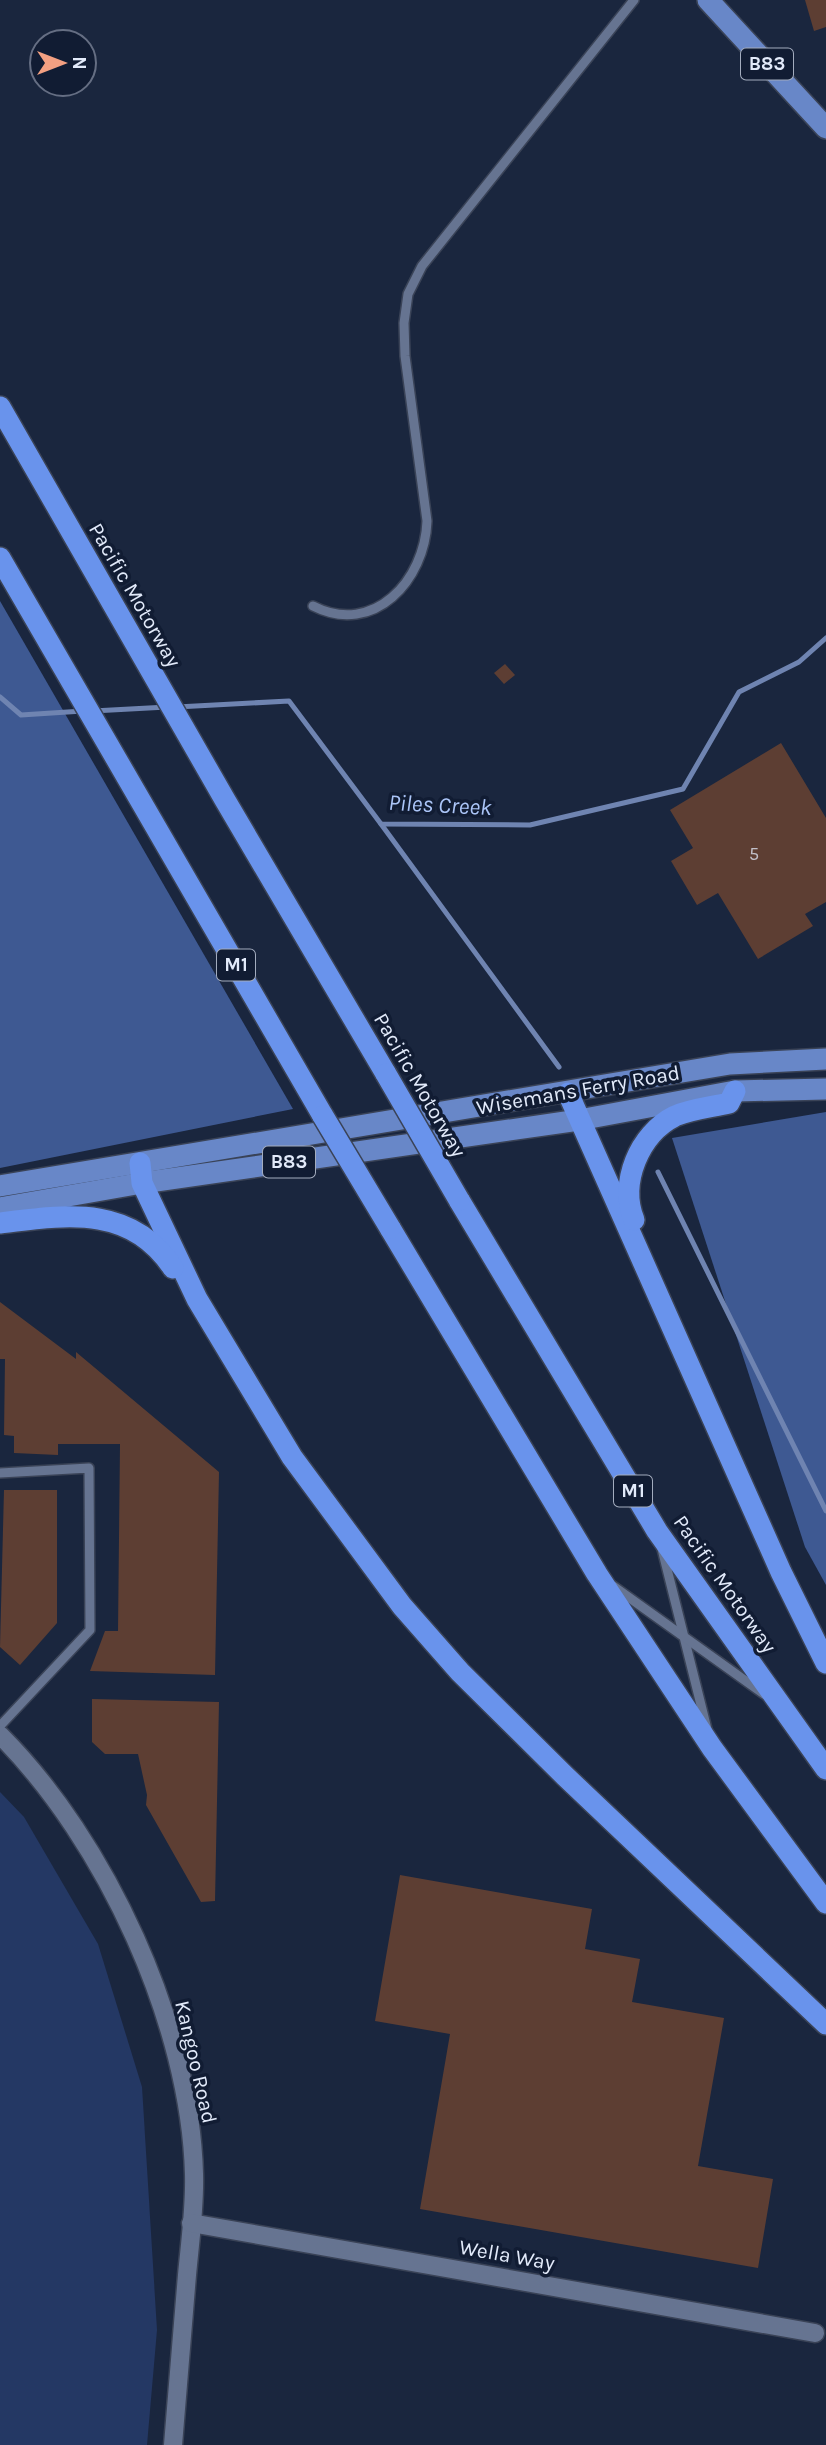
<svg xmlns="http://www.w3.org/2000/svg" width="826" height="2445" viewBox="0 0 826 2445" font-family="Karla,sans-serif">
  <rect width="100%" height="100%" fill="#1a263e"/>
  <path fill="#243864" d="M0,1792L24,1817L98,1944L142,2087L157,2330L147,2445H0Z"/>
  <g fill="#3e5992">
    <path d="M0,601L293,1109L0,1168Z"/>
    <path d="M826,1112V1585L805,1547L672,1138Z"/>
  </g>
  <g fill="none" stroke-linecap="round" stroke-linejoin="round">
    <g stroke="#6f84b1" stroke-width="5">
      <path d="M0,697L21,715L83,711"/>
      <path d="M177,707L289,701L381,824L530,825L683,789L739,692L799,662L826,638"/>
      <path d="M93,711L167,707"/>
      <path d="M381,824L559,1067"/>
      <path d="M658,1172L826,1511"/>
    </g>
  </g>
  <g fill="#5d3e33">
    <path d="M805,0H826V27L814,31Z"/>
    <path d="M505,664L515,675L504,684L494,673Z"/>
    <path d="M781,743L826,818V902L805,914L813,926L758,959L718,893L697,905L671,861L693,848L670,810Z"/>
    <path d="M0,1302L76,1359V1352L219,1472L215,1675L90,1671L105,1631H118L120,1444H58V1455L14,1453V1436L4,1435L5,1359H0Z"/>
    <path d="M4,1490H57V1623L20,1665L0,1647Z"/>
    <path d="M92,1699L219,1702L215,1901L201,1902L146,1805L147,1795L138,1754H105L92,1742Z"/>
    <path d="M400,1875L592,1909L585,1949L640,1959L632,2002L724,2018L698,2166L773,2179L758,2268L420,2209L450,2034L375,2021Z"/>
  </g>
  <g fill="none" stroke-linecap="round" stroke-linejoin="round">
    <g stroke="#3a4357" stroke-width="12">
      <g id="lane">
        <path d="M313,606C374,637 425,580 427,521L405,356L404,323L408,294L422,266L634,0"/>
        <path d="M0,1473L89,1468L90,1630L0,1726"/>
        <path d="M662,1549L707,1729"/>
        <path d="M613,1586L764,1694"/>
      </g>
    </g>
    <g stroke="#3a4357" stroke-width="21">
      <g id="street">
        <path d="M0,1735C106,1841 190,2024 194,2174C195,2208 190,2242 187,2275C182,2332 178,2388 173,2445"/>
        <path d="M191,2223L815,2333"/>
      </g>
    </g>
    <g stroke="#3a4357" stroke-width="24">
      <g id="primary">
        <path d="M708,0L826,128"/>
        <path d="M0,1186L730,1064L826,1059"/>
        <path d="M0,1208L142,1183L579,1120L735,1091L826,1089"/>
      </g>
    </g>
    <g stroke="#3a4357" stroke-width="24">
      <g id="highway">
        <path d="M0,407L225,800L386,1074"/>
        <path d="M0,558L323,1116"/>
        <path d="M568,1093L781,1572L826,1663"/>
        <path d="M140,1163L142,1183L197,1299L292,1457L402,1606L460,1672L565,1776L826,2024"/>
        <path d="M459,1200L657,1531L826,1769"/>
        <path d="M634,1220C619,1183 639,1134 675,1116C691,1109 712,1107 729,1103L735,1091"/>
        <path d="M0,1223C66,1215 131,1204 173,1268"/>
        <path d="M390,1228L597,1574L712,1748L826,1903"/>
      </g>
    </g>
    <use href="#lane" stroke="#667491" stroke-width="9"/>
    <use href="#street" stroke="#667491" stroke-width="18"/>
    <use href="#primary" stroke="#6887c8" stroke-width="21"/>
    <use href="#highway" stroke="#6993ec" stroke-width="21"/>
    <g stroke="#3a4357" stroke-width="24" stroke-linecap="butt">
      <g id="highway-bridge">
        <path d="M386,1074L459,1200"/>
        <path d="M323,1116L390,1228"/>
      </g>
    </g>
    <use href="#highway-bridge" stroke="#6993ec" stroke-width="21"/>
  </g>
  <g text-anchor="middle" dominant-baseline="central" stroke-width="7" stroke-linejoin="round" paint-order="stroke">
    <g font-size="18" fill="#c1bfc8">
      <text x="754" y="854">5</text>
    </g>
    <g fill="#111c33" stroke="#a3acbe" stroke-width="2">
      <rect x="741" y="48.5" width="52" height="31" rx="5"/>
      <rect x="217" y="949.5" width="38" height="31" rx="5"/>
      <rect x="263" y="1146.5" width="52" height="31" rx="5"/>
      <rect x="614" y="1475.5" width="38" height="31" rx="5"/>
    </g>
    <g font-size="19" font-weight="bold" fill="#e2eafa">
      <text x="767" y="64">B83</text>
      <text x="236" y="965">M1</text>
      <text x="289" y="1162">B83</text>
      <text x="633" y="1491">M1</text>
    </g>
    <g font-size="21" fill="#e2eafa" stroke="#111c33">
      <text transform="translate(135 595) rotate(60)">Pacific Motorway</text>
      <text transform="translate(420 1085) rotate(60)">Pacific Motorway</text>
      <text transform="translate(578 1090) rotate(-10)">Wisemans Ferry Road</text>
      <text transform="translate(725 1584) rotate(55)">Pacific Motorway</text>
      <text transform="translate(196 2062) rotate(77)">Kangoo Road</text>
      <text transform="translate(507 2255) rotate(10)">Wella Way</text>
    </g>
    <g font-size="23" font-style="italic" fill="#abc5f8" stroke="#111c33">
      <text transform="translate(440 805) rotate(3)">Piles Creek</text>
    </g>
  </g>
  <g transform="translate(63 63) rotate(90)"><circle r="33" fill="#111c33" stroke="#656e83" stroke-width="2"/>
  <path d="M0-5L12 26L0 18L-12 26Z" fill="#f3a082"/>
  <text y="-10" font-size="19" font-weight="bold" text-anchor="middle" fill="#e2eafa">N</text>
  </g>
</svg>
